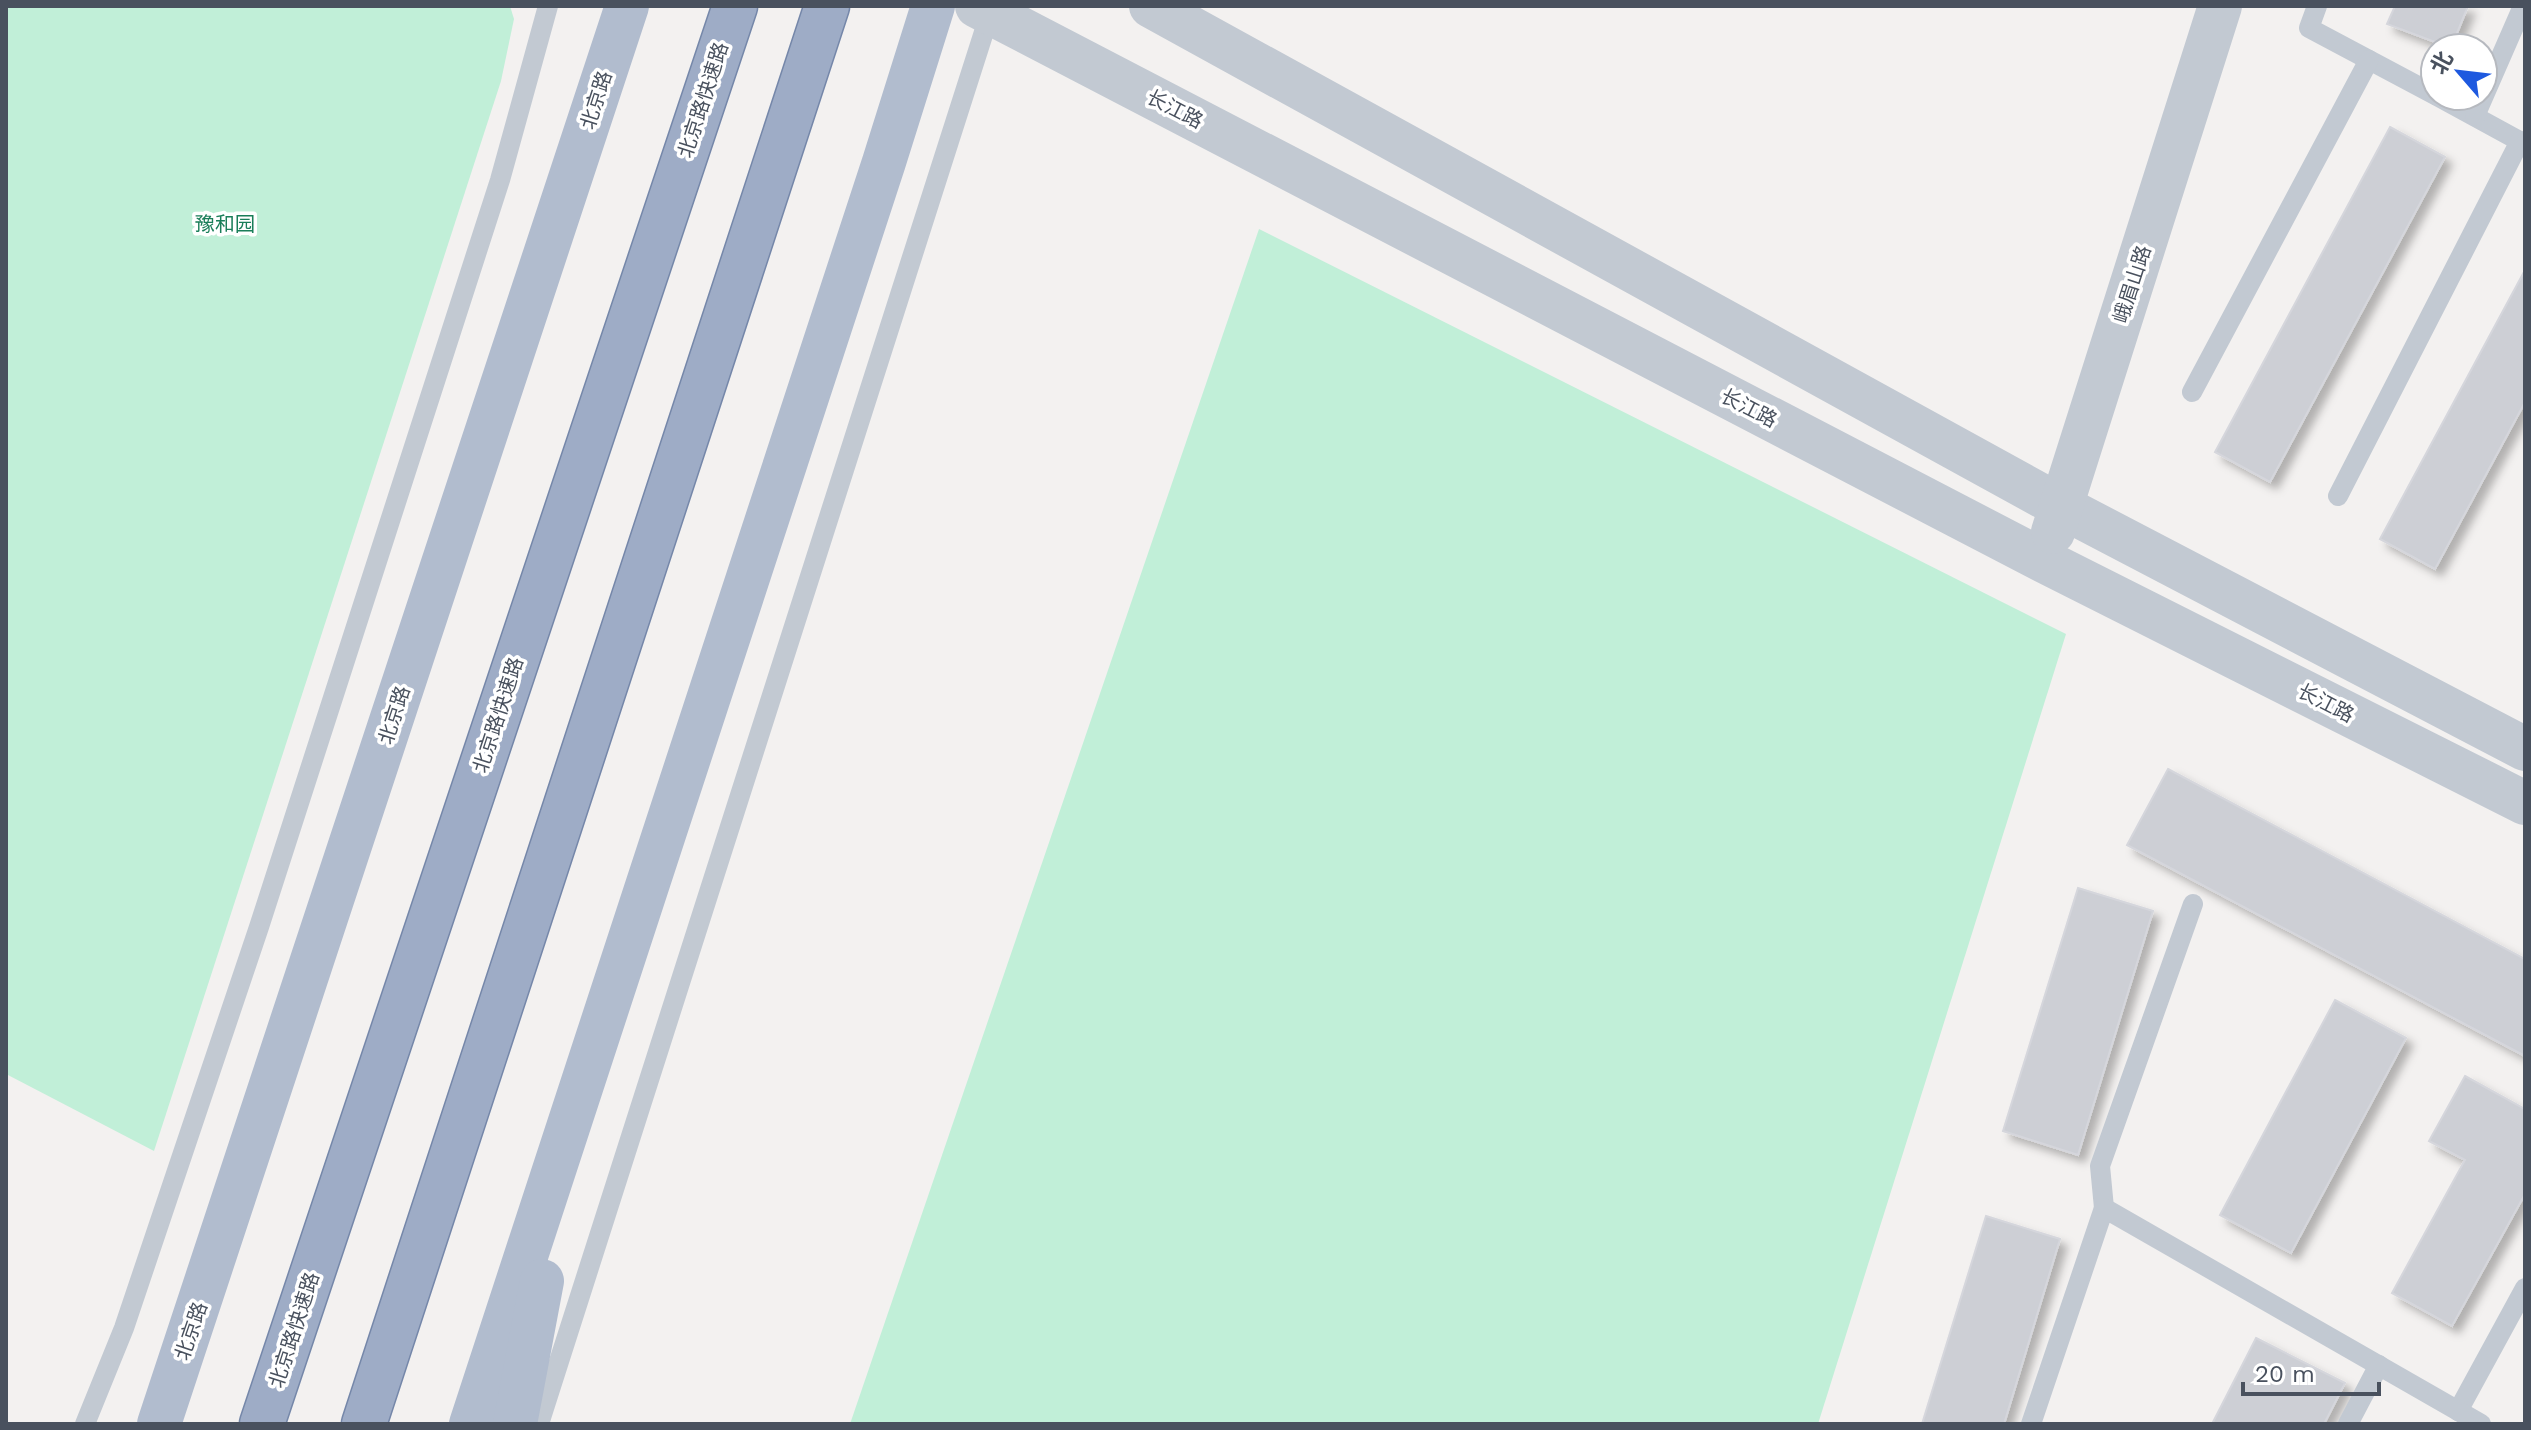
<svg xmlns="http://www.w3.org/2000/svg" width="2531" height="1430" viewBox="0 0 2531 1430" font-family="'Work Sans','Noto Sans SC',sans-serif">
  <defs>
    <filter id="shadow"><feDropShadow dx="7" dy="7" stdDeviation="4" flood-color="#0004"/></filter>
  </defs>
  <rect width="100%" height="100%" fill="#f3f1f0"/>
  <g fill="#c1efd8">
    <path d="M6,6H510L514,19L501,81L154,1151L6,1074Z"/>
    <path d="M1259,229L2066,634L1818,1424H850Z"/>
  </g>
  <g fill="#cdcfd5" stroke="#d5d6dc" stroke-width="2" filter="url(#shadow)">
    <path d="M2395,6H2468L2451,48L2387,24Z"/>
    <path d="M2390,127L2445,157L2270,482L2215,452Z"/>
    <path d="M2525,270V402L2435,569L2380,539Z"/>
    <path d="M2168,769L2525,959V1056L2127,845Z"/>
    <path d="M2078,888L2153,911L2078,1155L2003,1131Z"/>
    <path d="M2335,1000L2406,1038L2291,1253L2220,1215Z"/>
    <path d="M2465,1076L2525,1109V1194L2452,1326L2392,1293L2465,1160L2429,1141Z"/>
    <path d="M1986,1216L2060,1239L2004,1424H1922Z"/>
    <path d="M2256,1338L2345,1383L2324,1424H2212Z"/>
  </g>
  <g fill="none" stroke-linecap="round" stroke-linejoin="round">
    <g stroke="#7587a9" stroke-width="47">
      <g id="trunk">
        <path d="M262,1424L735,6"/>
        <path d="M364,1424L827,6"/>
      </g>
    </g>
    <g stroke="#c2c9d2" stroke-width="20">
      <path d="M2317,6L2309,28L2435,95"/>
      <path d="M2437,96L2525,144"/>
      <path d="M2475,116L2523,6"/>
      <path d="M2192,392L2369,60"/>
      <path d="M2338,496L2520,141"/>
      <path d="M2104,1208L2100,1166L2193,904"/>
      <path d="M2458,1411L2525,1288"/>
      <path d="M85,1424L124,1328L259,927L500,180L548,6"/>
      <path d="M539,1424L991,10"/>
      <path d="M2031,1424L2104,1208L2481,1424"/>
      <path d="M2348,1424L2379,1365"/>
    </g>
    <g stroke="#c2c9d2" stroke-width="44">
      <path d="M977,6L2044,561L2525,803"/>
      <path d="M1151,6L2062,507L2525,749"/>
      <path d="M2053,532L2220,6"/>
    </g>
    <g stroke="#b1bcce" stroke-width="44">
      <path d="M159,1424L627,6"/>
      <path d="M471,1424L884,162L933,6"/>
      <path d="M515,1424L542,1281"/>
    </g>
    <use href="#trunk" stroke="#9eacc6" stroke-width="44"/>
  </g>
  <g text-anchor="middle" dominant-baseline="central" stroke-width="7" stroke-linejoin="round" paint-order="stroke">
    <g font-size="20" fill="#49515e" stroke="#fff">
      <text transform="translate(596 100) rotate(-72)">北京路</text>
      <text transform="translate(703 100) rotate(-72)">北京路快速路</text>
      <text transform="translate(1175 109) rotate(27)">长江路</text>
      <text transform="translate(2132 284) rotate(-72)">峨眉山路</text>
      <text transform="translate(1749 408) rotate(27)">长江路</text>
      <text transform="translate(2326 703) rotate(27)">长江路</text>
      <text transform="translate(394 715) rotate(-72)">北京路</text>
      <text transform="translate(498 715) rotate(-72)">北京路快速路</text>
      <text transform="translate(294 1330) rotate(-72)">北京路快速路</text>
      <text transform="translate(191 1331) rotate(-71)">北京路</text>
    </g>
    <g font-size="20" fill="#1a7e59" stroke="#fff">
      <text x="225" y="224">豫和园</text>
    </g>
  </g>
  <rect width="2531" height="1430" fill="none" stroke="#49515e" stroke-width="16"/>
  <g transform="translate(2459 72) rotate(298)"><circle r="38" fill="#ffffff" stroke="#b6b9bf" stroke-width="2"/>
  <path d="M0-6L14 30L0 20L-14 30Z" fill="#1e59df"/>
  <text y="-12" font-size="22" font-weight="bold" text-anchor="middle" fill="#49515e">北</text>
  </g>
  <path d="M2243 1382v12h136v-12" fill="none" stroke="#49515e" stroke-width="4"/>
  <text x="2255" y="1382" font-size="24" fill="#49515e" stroke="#ffffff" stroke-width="6" paint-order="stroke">20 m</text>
</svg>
